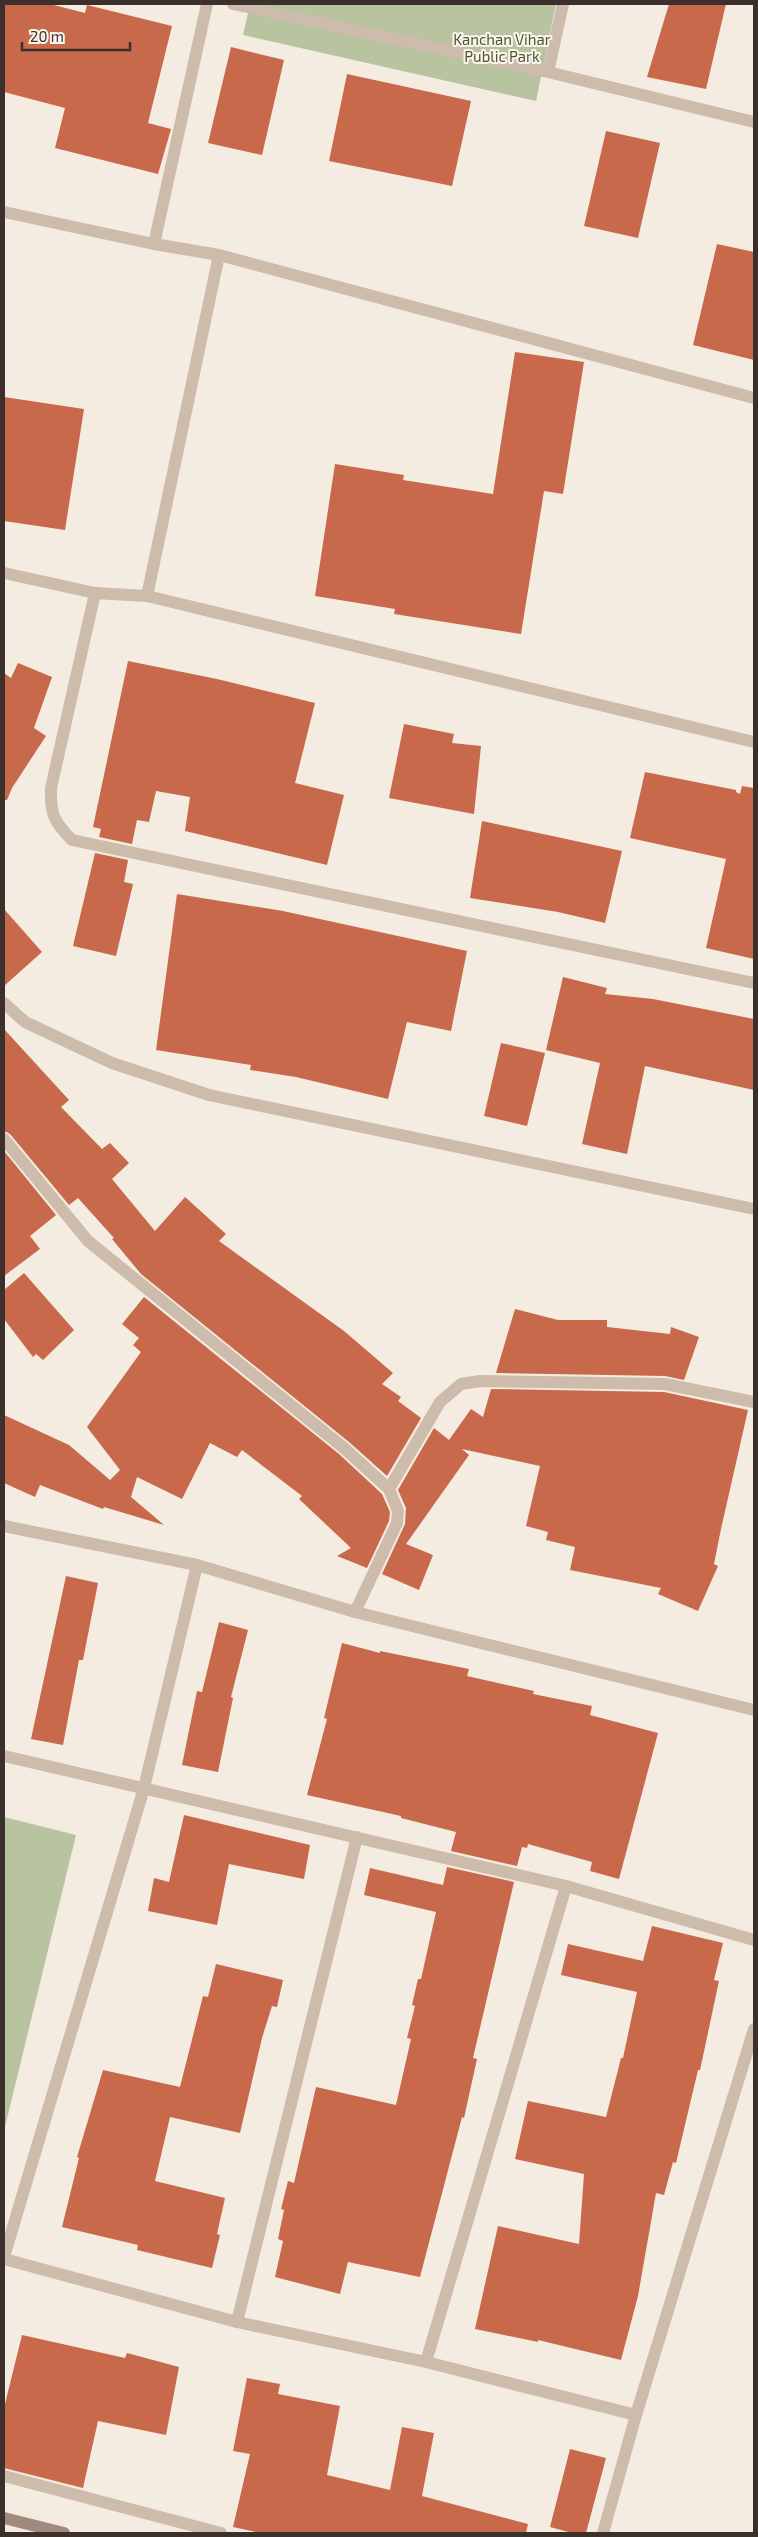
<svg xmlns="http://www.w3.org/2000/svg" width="758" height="2537" viewBox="0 0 758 2537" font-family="'Exo 2',sans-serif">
  <rect width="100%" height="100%" fill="#f4ebe1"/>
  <g fill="#b8c4a0">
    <path d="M250,4H556L536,101L243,35Z"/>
    <path d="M4,1817L76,1835L4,2131Z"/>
  </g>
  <g fill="#c8694b">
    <path d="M4,4H50L85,13L87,5L172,26L148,123L171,129L158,174L55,148L65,108L4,92Z"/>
    <path d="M669,4H726L706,89L647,77Z"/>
    <path d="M231,47L284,60L262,155L208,143Z"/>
    <path d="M347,74L471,101L452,186L329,161Z"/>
    <path d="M606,131L660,143L638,238L584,226Z"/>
    <path d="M717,244L754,252V360L693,345Z"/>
    <path d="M515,352L584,362L563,494L544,491L521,634L394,614L395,609L315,596L335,464L404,475L403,480L493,494Z"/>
    <path d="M4,397L84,409L65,530L4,521Z"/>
    <path d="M128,661L217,679L315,703L295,783L344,795L327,865L185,831L190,797L156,791L149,822L137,820L132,844L99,837L101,829L93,827Z"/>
    <path d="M18,663L52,677L34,728L46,736L12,788L7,800H4V673L11,678Z"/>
    <path d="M404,724L454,734L452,743L481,746L474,814L389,798Z"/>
    <path d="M645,772L736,790V792L740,794L742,786L754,788V959L706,948L726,859L630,838Z"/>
    <path d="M482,821L622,851L605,923L558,912L470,898Z"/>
    <path d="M95,853L128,860L124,882L133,884L116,956L73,946Z"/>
    <path d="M177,894L283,911L467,951L451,1031L407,1022L388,1099L296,1077L250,1070L251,1065L156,1050Z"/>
    <path d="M4,909L42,952L4,986Z"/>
    <path d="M563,977L607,988L605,994L653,999L754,1019V1090L645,1066L627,1154L582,1144L600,1063L546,1050Z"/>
    <path d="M4,1029L69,1100L61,1107L102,1149L110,1143L129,1163L112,1179L155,1231L185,1197L226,1234L219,1241L344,1331L393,1373L382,1384L401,1397L398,1401L421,1418L387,1476L349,1442L141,1274L112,1239L114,1238L78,1198L69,1205L10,1134L4,1131Z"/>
    <path d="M501,1043L545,1053L527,1126L484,1116Z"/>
    <path d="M4,1151L56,1215L30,1236L40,1249L4,1276Z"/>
    <path d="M24,1273L74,1330L43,1360L36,1354L33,1357L4,1319V1290Z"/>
    <path d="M144,1297L339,1454L382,1494L390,1512L389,1521L367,1568L337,1556L351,1548L299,1499L302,1496L242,1450L237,1457L210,1443L182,1499L137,1477L131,1497L164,1525L104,1507L103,1509L40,1485L35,1497L4,1483V1415L69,1445L110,1480L120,1470L87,1427L141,1352L133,1345L139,1338L122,1324Z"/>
    <path d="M515,1309L558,1320H607V1327L670,1334L671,1327L699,1337L684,1380L665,1376L496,1373Z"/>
    <path d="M491,1389L664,1392L748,1410L721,1529L714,1564L718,1566L698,1611L658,1594L661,1588L570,1570L575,1547L546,1540L548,1532L526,1526L540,1466L462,1449L469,1455L406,1544L433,1555L419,1590L382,1574L405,1524L406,1508L398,1490L434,1428L449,1440L471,1409L483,1417Z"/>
    <path d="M66,1576L98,1583L83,1660H79L63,1745L31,1739Z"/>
    <path d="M219,1622L248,1630L231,1697L233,1698L218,1772L182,1765L197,1691L202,1692Z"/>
    <path d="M342,1643L380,1653V1651L469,1669L467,1676L534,1691L533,1694L592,1706L590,1715L658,1733L619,1879L590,1871L592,1862L528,1844L527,1848L522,1847L517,1866L451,1851L456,1832L401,1818V1816L307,1795L327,1719L324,1718Z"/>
    <path d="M184,1815L310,1845L304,1879L229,1864L217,1925L148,1911L154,1878L169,1882Z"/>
    <path d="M447,1867L514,1882L473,2058L477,2059L464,2118L462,2117L420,2277L348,2262L340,2294L275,2277L283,2241L278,2239L284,2210L281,2209L288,2181L294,2183L316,2087L396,2105L411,2039L407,2038L415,2006L412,2005L418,1979H421L436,1912L364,1895L370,1868L443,1885Z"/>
    <path d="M652,1926L723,1943L714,1980L719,1981L700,2070H698L676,2163L673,2162L664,2195L656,2193L638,2296L621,2360L538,2340V2342L475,2329L498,2226L579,2244L584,2174L515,2159L528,2101L606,2117L621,2058H623L637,1992L561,1975L568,1944L643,1961Z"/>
    <path d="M216,1964L283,1980L277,2007L272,2006L262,2038L240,2133L170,2117L155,2181L225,2198L217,2234L220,2235L212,2268L137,2250L138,2245L62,2227L79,2158L77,2157L103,2070L180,2087L203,1996L208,1997Z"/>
    <path d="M22,2335L125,2358L127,2353L179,2367L166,2435L98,2421L83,2488L4,2468V2408Z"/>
    <path d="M247,2378L280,2384L278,2394L340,2406L327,2475L390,2490L402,2427L434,2433L422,2496L528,2524L526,2533H260L233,2527L250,2454L233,2451Z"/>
    <path d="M570,2449L606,2458L586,2533H572L550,2527Z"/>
  </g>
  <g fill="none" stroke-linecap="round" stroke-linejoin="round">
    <g stroke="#cdbbac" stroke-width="12">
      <path d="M233,4L548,72L754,122"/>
      <path d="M548,72L563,4"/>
      <path d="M4,212L154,244L219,255L754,398"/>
      <path d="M154,244L207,4"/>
      <path d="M4,573L95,593L147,596L754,742"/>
      <path d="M95,593L51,788C50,814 54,822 72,840L754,983"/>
      <path d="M147,596L219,255"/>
      <path d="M4,1003L25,1022L112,1063L209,1095L754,1209"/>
      <path d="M4,1139L88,1241L344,1448L389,1489L398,1511L397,1523L355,1612"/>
      <path d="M389,1489L440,1402L461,1384L480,1381L665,1384L754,1402"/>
      <path d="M4,1526L197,1565L355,1612L754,1710"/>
      <path d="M4,1756L566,1886L754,1940"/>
      <path d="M4,2257L144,1788L197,1565"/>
      <path d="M4,2259L237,2322L426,2362L636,2415"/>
      <path d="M237,2322L357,1837"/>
      <path d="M426,2362L566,1886"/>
      <path d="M4,2476L221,2533"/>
      <path d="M603,2533L636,2415L754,2029"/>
    </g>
    <path stroke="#a18a7d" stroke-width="12" d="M4,2518L64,2533"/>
  </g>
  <g text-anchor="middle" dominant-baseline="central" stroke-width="4" stroke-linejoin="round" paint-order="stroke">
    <g font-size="15" fill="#4a5a2e" stroke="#fbf5ee">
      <text x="502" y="39">Kanchan Vihar<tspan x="502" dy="17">Public Park</tspan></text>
    </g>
  </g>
  <rect width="758" height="2537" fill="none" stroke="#3b302b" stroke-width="10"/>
  <path d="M22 42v8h108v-8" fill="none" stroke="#3b302b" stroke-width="2.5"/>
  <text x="30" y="42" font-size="15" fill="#3b302b" stroke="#fbf5ee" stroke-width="4" paint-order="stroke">20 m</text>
</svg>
